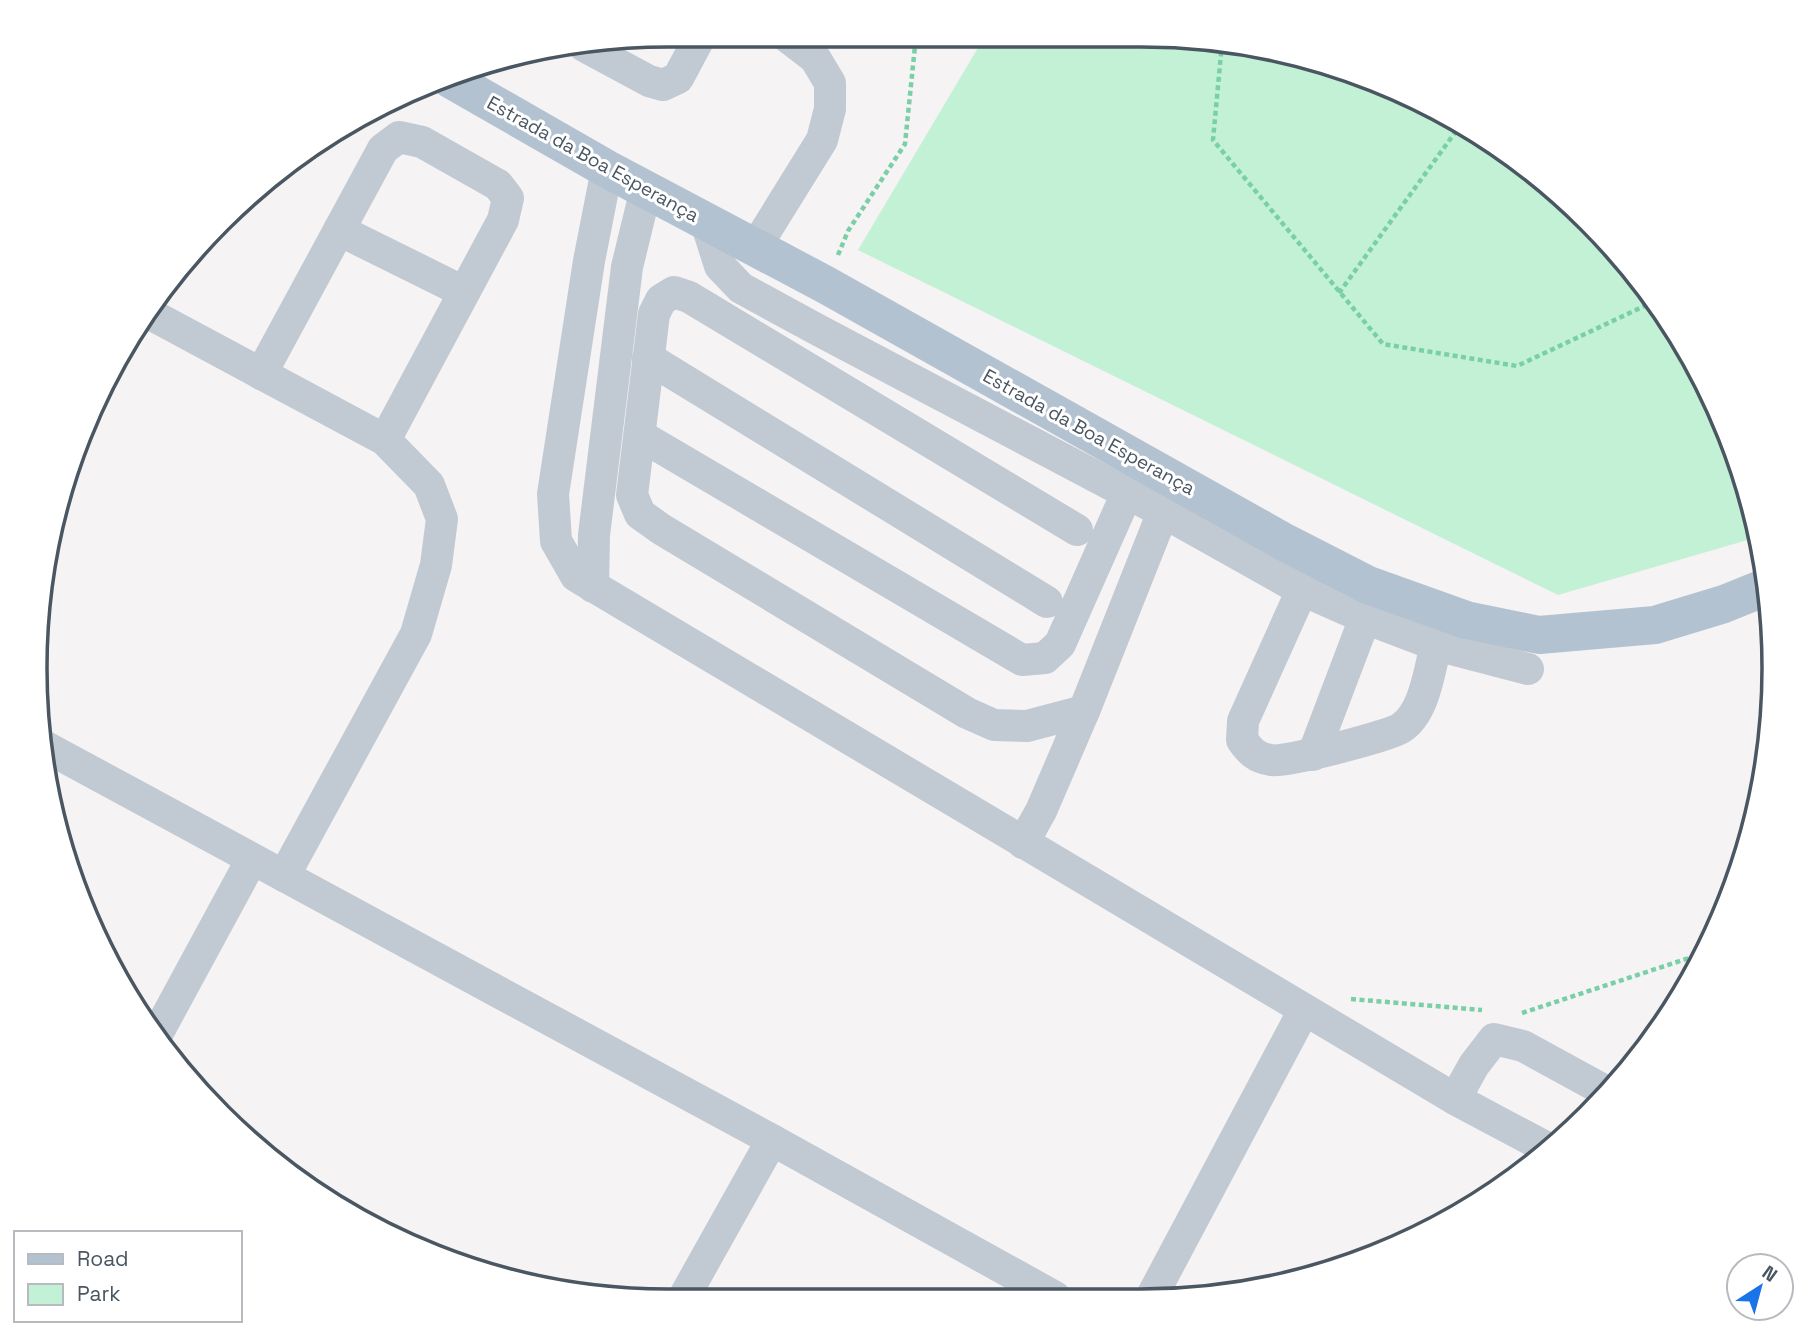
<svg xmlns="http://www.w3.org/2000/svg" width="1809" height="1336" viewBox="0 0 1809 1336" font-family="'Space Grotesk',sans-serif">
  <rect width="100%" height="100%" fill="#f5f3f3"/>
  <path fill="#c3f1d5" d="M985,36H1182L1304,56L1492,141L1643,283L1709,388L1753,505L1758,537L1558,595L858,250Z"/>
  <g fill="none" stroke-linecap="round" stroke-linejoin="round">
    <g stroke="#7ad0a6" stroke-width="4.5" stroke-dasharray="5 3.5" stroke-linecap="butt">
      <path d="M1222,43L1213,140L1383,344L1517,366L1655,301"/>
      <path d="M838,255L848,231L905,144L916,36"/>
      <path d="M1339,293L1459,127"/>
      <path d="M1351,999L1482,1010"/>
      <path d="M1522,1013L1686,959L1701,958"/>
    </g>
    <g stroke="#c1cad2" stroke-width="32">
      <path d="M584,46L649,81L663,85L678,78L701,35"/>
      <path d="M607,169L589,261L553,494L556,541L576,576L1455,1099L1549,1149"/>
      <path d="M706,222L720,266L741,288L820,331L1163,512L1302,590L1365,618L1436,645L1528,669"/>
      <path d="M339,230L464,292"/>
      <path d="M755,248L822,140L830,109V83L815,58L785,35"/>
      <path d="M152,315L385,440L429,485L442,519L436,565L416,634L284,876"/>
      <path d="M648,358L1047,602"/>
      <path d="M261,374L383,149L399,137L422,142L498,185L508,198L503,220L385,440"/>
      <path d="M641,436L1022,660L1045,658L1060,644L1127,493"/>
      <path d="M1077,530L689,297L674,292L661,300L654,314L632,495L640,514L661,529L967,713L994,725L1027,726L1084,711"/>
      <path d="M593,587L594,535L627,267L646,189"/>
      <path d="M1302,590L1243,721L1242,740C1250,751 1256,758 1271,760C1285,763 1389,736 1401,728C1425,712 1429,671 1436,645"/>
      <path d="M44,746L772,1140L1055,1297"/>
      <path d="M1313,755L1365,618"/>
      <path d="M1023,843L1041,811L1084,711L1163,512"/>
      <path d="M156,1036L252,859"/>
      <path d="M1455,1099L1474,1065L1494,1039L1523,1046L1609,1093"/>
      <path d="M1152,1296L1304,1010"/>
      <path d="M683,1299L772,1140"/>
    </g>
    <path stroke="#b3c2d1" stroke-width="38" d="M450,79L607,169L826,285L1286,543L1368,585L1466,620L1539,635L1655,625L1724,604L1766,587"/>
  </g>
  <g text-anchor="middle" dominant-baseline="central" stroke-width="6" stroke-linejoin="round" paint-order="stroke">
    <g font-size="19" fill="#4a5661" stroke="#fff">
      <text transform="translate(593 159) rotate(29)">Estrada da Boa Esperança</text>
      <text transform="translate(1089 432) rotate(29)">Estrada da Boa Esperança</text>
    </g>
  </g>
  <path d="M0 0H1809V1336H0ZM668 47H1141A621 621 0 0 1 1762 668V668A621 621 0 0 1 1141 1289H668A621 621 0 0 1 47 668V668A621 621 0 0 1 668 47Z" fill="#fff" fill-rule="evenodd"/>
  <path fill="none" stroke="#4a5661" stroke-width="3.5" d="M668 47H1141A621 621 0 0 1 1762 668V668A621 621 0 0 1 1141 1289H668A621 621 0 0 1 47 668V668A621 621 0 0 1 668 47Z"/>
  <rect x="14" y="1231" width="228" height="91" fill="#ffffff" stroke="#b7bbc0" stroke-width="2"/>
  <rect x="28" y="1254" width="35" height="10" fill="#b3c2d1" stroke="#b7bbc0" stroke-width="2"/>
  <text x="77" y="1266" font-size="21" fill="#4a5661">Road</text>
  <rect x="28" y="1284" width="35" height="21" fill="#c3f1d5" stroke="#b7bbc0" stroke-width="2"/>
  <text x="77" y="1301" font-size="21" fill="#4a5661">Park</text>
  <g transform="translate(1760 1287) rotate(36)"><circle r="33" fill="#ffffff" stroke="#b7bbc0" stroke-width="2"/>
  <path d="M0-5L12 26L0 18L-12 26Z" fill="#1a73e8"/>
  <text y="-10" font-size="19" font-weight="bold" text-anchor="middle" fill="#4a5661">N</text>
  </g>
</svg>
